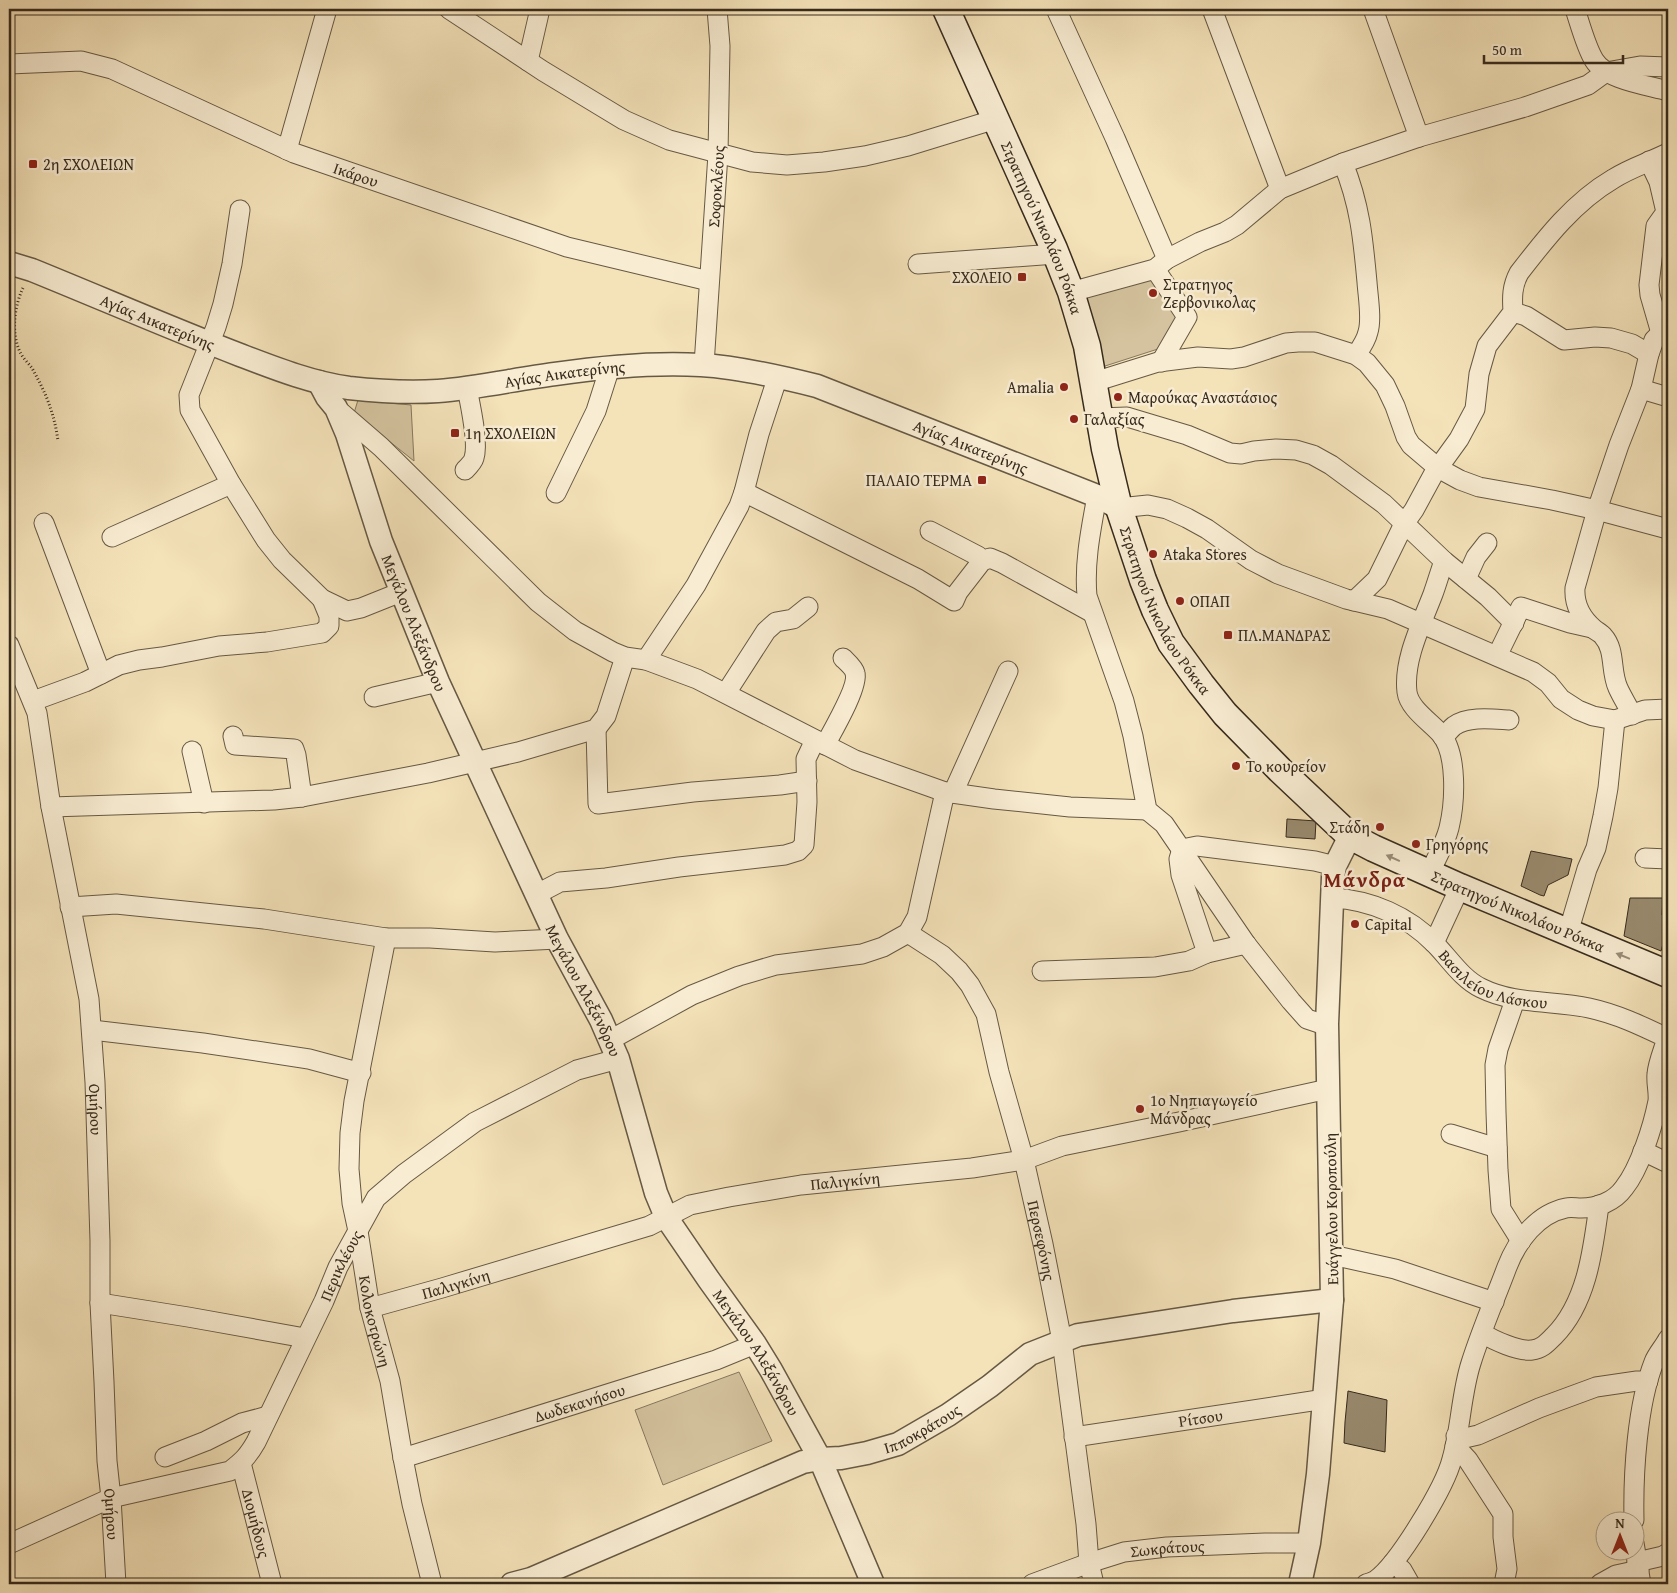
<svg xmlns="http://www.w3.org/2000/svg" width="1677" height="1593" viewBox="0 0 1677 1593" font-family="'Gentium Book Plus',serif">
  <rect width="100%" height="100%" fill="#f4e2b9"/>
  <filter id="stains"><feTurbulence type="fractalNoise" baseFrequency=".004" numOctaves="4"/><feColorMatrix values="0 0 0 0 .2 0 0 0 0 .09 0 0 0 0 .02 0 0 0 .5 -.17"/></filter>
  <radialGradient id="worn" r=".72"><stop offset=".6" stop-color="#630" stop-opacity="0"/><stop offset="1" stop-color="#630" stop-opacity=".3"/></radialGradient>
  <g fill="#d4c39e" stroke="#86775e">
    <path d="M1151,277L1177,317L1161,348L1102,367L1084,296Z"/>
    <path d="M358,400L411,405L414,461L354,413Z"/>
    <path d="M739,1372L772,1441L663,1485L635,1410Z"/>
  </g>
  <g fill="#998a6e" stroke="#372b1d">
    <path d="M1287,819L1316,821L1315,839L1286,837Z"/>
    <path d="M1531,851L1572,859L1568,875L1548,885L1544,896L1540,895L1521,886Z"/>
    <path d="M1630,898H1663L1662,915L1668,919V927L1661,951L1624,936Z"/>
    <path d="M1348,1391L1387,1400L1385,1452L1344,1443L1345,1422Z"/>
  </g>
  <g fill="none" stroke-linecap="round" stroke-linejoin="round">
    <g stroke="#665944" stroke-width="21">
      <g id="minor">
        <path d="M449,9L543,71L624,120L669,140L752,162L787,165L824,162L865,156L908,146L996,119"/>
        <path d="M1056,9L1115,138L1167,259"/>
        <path d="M1212,9L1280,189"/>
        <path d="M1373,9L1419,137"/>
        <path d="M1575,9C1580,24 1586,47 1594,60C1606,80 1647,85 1668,91"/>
        <path d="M528,61L540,9"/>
        <path id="s1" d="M9,64L81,61L112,69L294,153L567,247L709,281"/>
        <path d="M287,150L327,9"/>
        <path d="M1649,161L1659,182L1666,212L1656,226L1649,285L1650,295L1661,333"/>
        <path d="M1343,163C1360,205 1363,238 1367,282C1368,297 1372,319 1368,332C1366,341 1361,348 1356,355"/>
        <path d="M240,210L232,264L223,304L216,327L189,395L190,410L231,484L266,540L282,560L322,599L347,611L361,608L401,592"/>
        <path d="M918,264L1056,254"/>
        <path d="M1155,269L1187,317L1161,362"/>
        <path d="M1071,292L1155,269L1167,259L1200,242L1225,232L1237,225L1280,189L1343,163L1419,137L1525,107L1588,85L1606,72L1640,66L1668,67"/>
        <path d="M1513,312L1526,316L1564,340L1595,337L1611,338L1632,344L1649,354"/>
        <path id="s2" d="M704,365L718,154L720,46L717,9"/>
        <path d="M1094,382L1158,362L1198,357L1231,359L1244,357L1286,343L1298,342H1315L1356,355L1367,363L1385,385L1395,406L1406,437L1411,445L1438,468L1460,480L1479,487L1552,500L1597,510L1668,529"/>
        <path d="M1641,389L1668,397"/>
        <path d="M337,409L381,447L538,602L575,631L613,652L625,657L646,660L697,679L855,760L945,792L994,799L1070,807L1147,810"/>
        <path d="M1099,418L1127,417L1187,435L1230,453L1241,454L1254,451L1276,449L1296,450L1313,455L1331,465L1384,504L1444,561L1488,597L1514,623"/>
        <path d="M465,470C468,467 473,462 474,458C479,443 470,404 467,388"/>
        <path d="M744,492L918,579L954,601L958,592L982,561L990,558L1002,563L1091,612"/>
        <path d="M556,493L596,411L610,367"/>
        <path d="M1097,496C1091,529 1084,562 1087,596L1124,701L1133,736L1147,810L1164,824L1246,944L1291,1001L1307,1019L1319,1023L1327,1024"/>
        <path d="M1119,508L1148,505L1167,509L1187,518L1207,529L1251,560L1278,574L1346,599L1388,609L1533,672L1548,683L1561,699L1578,710L1593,716L1615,720L1645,710L1668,709"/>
        <path d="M44,523L101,674"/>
        <path d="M930,531L978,556L982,561"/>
        <path d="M112,537L231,484"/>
        <path d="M1466,579L1476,557L1487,543"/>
        <path d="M1354,601L1377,579L1404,524L1414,510L1433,475L1459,439L1475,409L1479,374L1487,346L1513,312C1512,297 1512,286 1519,273C1546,238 1574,202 1613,179C1630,168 1650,162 1668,153"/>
        <path id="s3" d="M9,645L37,713L51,807L89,999L95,1082L100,1241V1303L104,1382L107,1461L111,1498L116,1584"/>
        <path d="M1497,656L1521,607L1570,623L1592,628"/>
        <path d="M646,660L696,585L739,506L744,492L759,434L778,376"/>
        <path d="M726,693L766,631L776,622L793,619L808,607"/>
        <path d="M374,697L438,682"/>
        <path d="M33,701L85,682L119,665L139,660L162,657L219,646L267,642L322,633L329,626V616L322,599"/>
        <path d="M1632,715C1628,706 1622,697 1618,688C1610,671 1616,650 1603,636C1601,633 1596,631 1594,629C1581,618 1574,604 1575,588L1597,510L1619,445L1641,389L1649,354L1654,340L1661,333L1668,328"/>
        <path d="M596,729L598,804L693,792L780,785L807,781"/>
        <path d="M233,736L235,745L294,749L296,755L302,797"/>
        <path d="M1443,737C1447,734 1450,729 1454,726C1468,716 1492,719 1509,720"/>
        <path d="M825,745C832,732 859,686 855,673C854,668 847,662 843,658"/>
        <path d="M192,751L204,803"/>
        <path d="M953,793L1008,671"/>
        <path d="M51,807L274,800L302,797L428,773L518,752L596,729L606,716L625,657"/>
        <path d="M1645,858L1668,859"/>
        <path d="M1429,874C1436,859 1445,844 1449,828C1455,803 1458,753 1440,733C1429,721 1409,708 1407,692C1403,660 1422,623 1433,594C1437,583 1440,572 1444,561"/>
        <path d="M537,894L560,882L606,878L679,867L785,855L798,851L804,845L807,802L806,759L815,740"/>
        <path id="s4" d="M1333,898C1371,900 1408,916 1435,944C1449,958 1462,979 1481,988C1515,1005 1553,1000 1589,1008C1617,1014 1642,1026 1667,1038C1664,1049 1658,1062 1657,1074C1656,1083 1659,1092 1658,1101C1653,1126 1640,1168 1624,1188C1614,1202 1597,1208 1581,1208C1576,1208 1571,1207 1566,1208C1537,1214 1517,1241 1507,1267C1495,1299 1481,1331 1471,1363C1461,1394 1461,1428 1452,1459C1445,1487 1399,1563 1376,1580C1373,1582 1369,1583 1366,1584"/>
        <path d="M70,907L116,904L264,919L386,938H430L495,942L557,939"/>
        <path id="s5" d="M908,933L942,955L959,971L970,985L986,1014L999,1072L1024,1160L1043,1244L1062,1341L1086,1524L1089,1563L1094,1584"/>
        <path d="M1568,933L1587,869L1596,848L1603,816L1608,788L1615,720"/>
        <path id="s6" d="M386,938L354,1101L350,1133L349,1169L352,1203L358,1231L370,1308L390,1381L403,1458L412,1504L432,1584"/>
        <path d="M1434,943L1460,887"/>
        <path d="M1207,953L1181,875L1179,859L1182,849L1197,846L1315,861L1335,866"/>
        <path d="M1042,971L1155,967L1189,961L1207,953L1246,944"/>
        <path d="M1515,1000L1498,1049L1495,1065L1496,1112L1498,1170L1501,1209L1521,1241"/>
        <path d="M92,1030L203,1043L309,1059L361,1073"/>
        <path d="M610,1040L692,995L739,976L776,965L862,954L883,947L908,933L917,917L945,792"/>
        <path d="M1451,1134L1497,1148"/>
        <path d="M1643,1151L1668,1163"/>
        <path d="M1332,1255L1395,1269L1494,1302"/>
        <path d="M100,1303L188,1317L305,1338"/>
        <path id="s7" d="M370,1308L442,1288L649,1226L690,1205L729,1197L801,1185L972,1168L1024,1160L1062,1146L1179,1122L1328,1089"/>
        <path d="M1482,1333C1493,1340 1519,1352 1532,1350C1542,1349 1547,1343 1554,1336C1587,1303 1593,1250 1599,1205"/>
        <path d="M1456,1436L1465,1438L1478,1435L1539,1408L1596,1387L1637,1381H1648"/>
        <path id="s8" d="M1074,1437L1325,1399"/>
        <path d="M1455,1446L1468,1460L1503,1514V1537L1507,1569L1504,1584"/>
        <path d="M165,1457L206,1441L242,1423L268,1416"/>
        <path id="s9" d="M403,1458L716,1360L755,1344"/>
        <path id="s10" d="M241,1463L272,1584"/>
        <path d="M1634,1520C1633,1474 1637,1405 1654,1362C1657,1354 1664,1347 1668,1339"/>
        <path d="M1634,1543L1641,1584"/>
        <path id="s11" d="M9,1544L111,1498L230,1471C243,1461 248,1456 256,1442L324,1301L338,1267L376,1198L404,1174L475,1122L577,1070L618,1059"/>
        <path d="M1637,1562L1663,1556L1668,1553"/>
        <path d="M1393,1563L1402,1570L1410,1584"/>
        <path id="s12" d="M1032,1584L1089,1563L1124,1552L1167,1547L1265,1543H1309"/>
        <path d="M1600,1584L1616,1575L1639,1570"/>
      </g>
    </g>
    <g stroke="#665944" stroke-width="25">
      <g id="tertiary">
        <path id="s13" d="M9,263L32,270C101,298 170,328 240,355C274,368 312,383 349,388C377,391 409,393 438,391C477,388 516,379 555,374C603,367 653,362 701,365C738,367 781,377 817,386L1097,496L1119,508"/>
        <path id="s14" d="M319,382L327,397L336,408L347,434L381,541L438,682L557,939L601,1020L618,1059L656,1193L666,1217L709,1280L755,1344L771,1370L820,1459L873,1584"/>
        <path id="s15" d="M512,1584L531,1579L803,1462L820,1459L841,1458L867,1453L898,1444L948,1415L990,1386L1030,1354L1078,1335L1233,1311L1332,1300"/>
        <path d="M1300,1584L1309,1543L1318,1474L1332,1300L1327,1024L1333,877L1335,866L1350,836"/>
      </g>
    </g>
    <g stroke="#372b1d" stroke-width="29">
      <g id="secondary">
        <path id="s16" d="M946,9L1054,249L1071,292L1087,346L1105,449L1119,508L1143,580L1155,610L1171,643L1201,684L1225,714L1280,770L1350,836L1373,848L1460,887L1668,974"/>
      </g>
    </g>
    <path stroke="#372b1d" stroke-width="3" stroke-dasharray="1 2.5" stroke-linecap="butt" d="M23,288C14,307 11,333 20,352C23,358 28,363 32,368C37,377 42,387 46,396C52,411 56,425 58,441"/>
    <use href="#minor" stroke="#f8ecd2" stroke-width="19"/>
    <use href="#tertiary" stroke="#f8ecd2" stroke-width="22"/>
    <use href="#secondary" stroke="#f8ecd2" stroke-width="26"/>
  </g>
  <defs><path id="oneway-solid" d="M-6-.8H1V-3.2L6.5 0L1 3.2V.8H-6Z" transform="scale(1.25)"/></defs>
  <g fill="#988c78">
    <use href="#oneway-solid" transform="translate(1393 858) rotate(-156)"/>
    <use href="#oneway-solid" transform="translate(1623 956) rotate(-158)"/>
  </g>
  <g fill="#8f2418" stroke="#f8ecd2" stroke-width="2">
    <rect x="28" y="159" width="10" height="10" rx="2.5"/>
    <rect x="1017" y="272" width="10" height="10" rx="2.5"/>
    <circle cx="1153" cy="293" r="5"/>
    <circle cx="1064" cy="387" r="5"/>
    <circle cx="1118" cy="397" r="5"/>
    <circle cx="1074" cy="419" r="5"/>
    <rect x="450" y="428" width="10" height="10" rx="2.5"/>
    <rect x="977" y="475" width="10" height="10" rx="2.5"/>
    <circle cx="1153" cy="554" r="5"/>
    <circle cx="1180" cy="601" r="5"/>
    <rect x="1223" y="630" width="10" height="10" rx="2.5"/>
    <circle cx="1236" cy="766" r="5"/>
    <circle cx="1380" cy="827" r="5"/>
    <circle cx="1416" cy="844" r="5"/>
    <circle cx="1355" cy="924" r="5"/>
    <circle cx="1140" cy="1109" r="5"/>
  </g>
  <g text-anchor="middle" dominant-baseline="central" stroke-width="5" stroke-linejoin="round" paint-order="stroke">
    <g font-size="16" fill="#372b1d" stroke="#f8ecd2" text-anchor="start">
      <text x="43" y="164">2η ΣΧΟΛΕΙΩΝ</text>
      <text x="1012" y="277" text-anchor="end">ΣΧΟΛΕΙΟ</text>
      <text x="1163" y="284">Στρατηγος<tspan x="1163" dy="18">Ζερβονικολας</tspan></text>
      <text x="1054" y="387" text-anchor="end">Amalia</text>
      <text x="1128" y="397">Μαρούκας Αναστάσιος</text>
      <text x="1084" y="419">Γαλαξίας</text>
      <text x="465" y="433">1η ΣΧΟΛΕΙΩΝ</text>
      <text x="972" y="480" text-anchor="end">ΠΑΛΑΙΟ ΤΕΡΜΑ</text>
      <text x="1163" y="554">Ataka Stores</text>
      <text x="1190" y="601">ΟΠΑΠ</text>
      <text x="1238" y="635">ΠΛ.ΜΑΝΔΡΑΣ</text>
      <text x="1246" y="766">Το κουρείον</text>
      <text x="1370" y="827" text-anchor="end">Στάδη</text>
      <text x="1426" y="844">Γρηγόρης</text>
      <text x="1365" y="924">Capital</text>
      <text x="1150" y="1100">1ο Νηπιαγωγείο<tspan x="1150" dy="18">Μάνδρας</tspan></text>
    </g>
    <g font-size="16" fill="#372b1d" stroke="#f8ecd2">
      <text stroke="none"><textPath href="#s1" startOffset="370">Ικάρου</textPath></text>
      <text stroke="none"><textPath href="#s2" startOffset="179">Σοφοκλέους</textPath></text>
      <text stroke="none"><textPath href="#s16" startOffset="239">Στρατηγού Νικολάου Ρόκκα</textPath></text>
      <text stroke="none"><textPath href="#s13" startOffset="160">Αγίας Αικατερίνης</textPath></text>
      <text stroke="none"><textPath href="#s13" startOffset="580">Αγίας Αικατερίνης</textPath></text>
      <text stroke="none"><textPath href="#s13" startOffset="1000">Αγίας Αικατερίνης</textPath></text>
      <text stroke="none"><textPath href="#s16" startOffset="644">Στρατηγού Νικολάου Ρόκκα</textPath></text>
      <text stroke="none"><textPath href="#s14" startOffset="260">Μεγάλου Αλεξάνδρου</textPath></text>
      <text stroke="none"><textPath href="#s16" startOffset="1124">Στρατηγού Νικολάου Ρόκκα</textPath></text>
      <text stroke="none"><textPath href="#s4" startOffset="186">Βασιλείου Λάσκου</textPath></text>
      <text stroke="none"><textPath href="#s14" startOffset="665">Μεγάλου Αλεξάνδρου</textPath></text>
      <text stroke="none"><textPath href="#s3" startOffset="475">Ομήρου</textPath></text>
      <text stroke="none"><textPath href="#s7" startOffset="494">Παλιγκίνη</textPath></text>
      <text transform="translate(1331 1209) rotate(-91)">Ευάγγελου Κοροπούλη</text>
      <text stroke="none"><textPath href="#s5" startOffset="348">Περσεφόνης</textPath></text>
      <text stroke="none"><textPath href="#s11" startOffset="469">Περικλέους</textPath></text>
      <text stroke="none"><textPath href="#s7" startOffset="89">Παλιγκίνη</textPath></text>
      <text stroke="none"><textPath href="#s6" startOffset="389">Κολοκοτρώνη</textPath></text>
      <text stroke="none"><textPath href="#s14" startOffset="1070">Μεγάλου Αλεξάνδρου</textPath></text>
      <text stroke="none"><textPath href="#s9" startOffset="185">Δωδεκανήσου</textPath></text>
      <text stroke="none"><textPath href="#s8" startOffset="128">Ρίτσου</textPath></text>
      <text stroke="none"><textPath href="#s15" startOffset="441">Ιπποκράτους</textPath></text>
      <text stroke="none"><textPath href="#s3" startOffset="880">Ομήρου</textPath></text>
      <text stroke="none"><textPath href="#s10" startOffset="62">Διομήδους</textPath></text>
      <text stroke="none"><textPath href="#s12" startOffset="141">Σωκράτους</textPath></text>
    </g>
    <g font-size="21" font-weight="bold" letter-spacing="1" fill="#7a1f14" stroke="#f8ecd2">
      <text x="1365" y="879">Μάνδρα</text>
    </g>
  </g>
  <rect width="1677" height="1593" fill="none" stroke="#f4e2b9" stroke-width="30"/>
  <rect x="10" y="10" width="1657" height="1573" fill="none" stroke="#372b1d" stroke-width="2.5"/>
  <rect x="15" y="15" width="1647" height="1563" fill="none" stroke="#372b1d"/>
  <g transform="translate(1620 1536)"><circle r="24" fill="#f8ecd2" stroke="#ab9f8a"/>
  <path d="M0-4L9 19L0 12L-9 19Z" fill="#8f2418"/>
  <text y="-8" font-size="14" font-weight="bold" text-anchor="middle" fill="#372b1d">N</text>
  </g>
  <path d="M1484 55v8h139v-8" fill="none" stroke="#372b1d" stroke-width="2.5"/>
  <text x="1492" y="55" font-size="15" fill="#372b1d" stroke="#f8ecd2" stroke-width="4" paint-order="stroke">50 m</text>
  <rect width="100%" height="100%" filter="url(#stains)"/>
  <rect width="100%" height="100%" fill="url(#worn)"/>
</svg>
